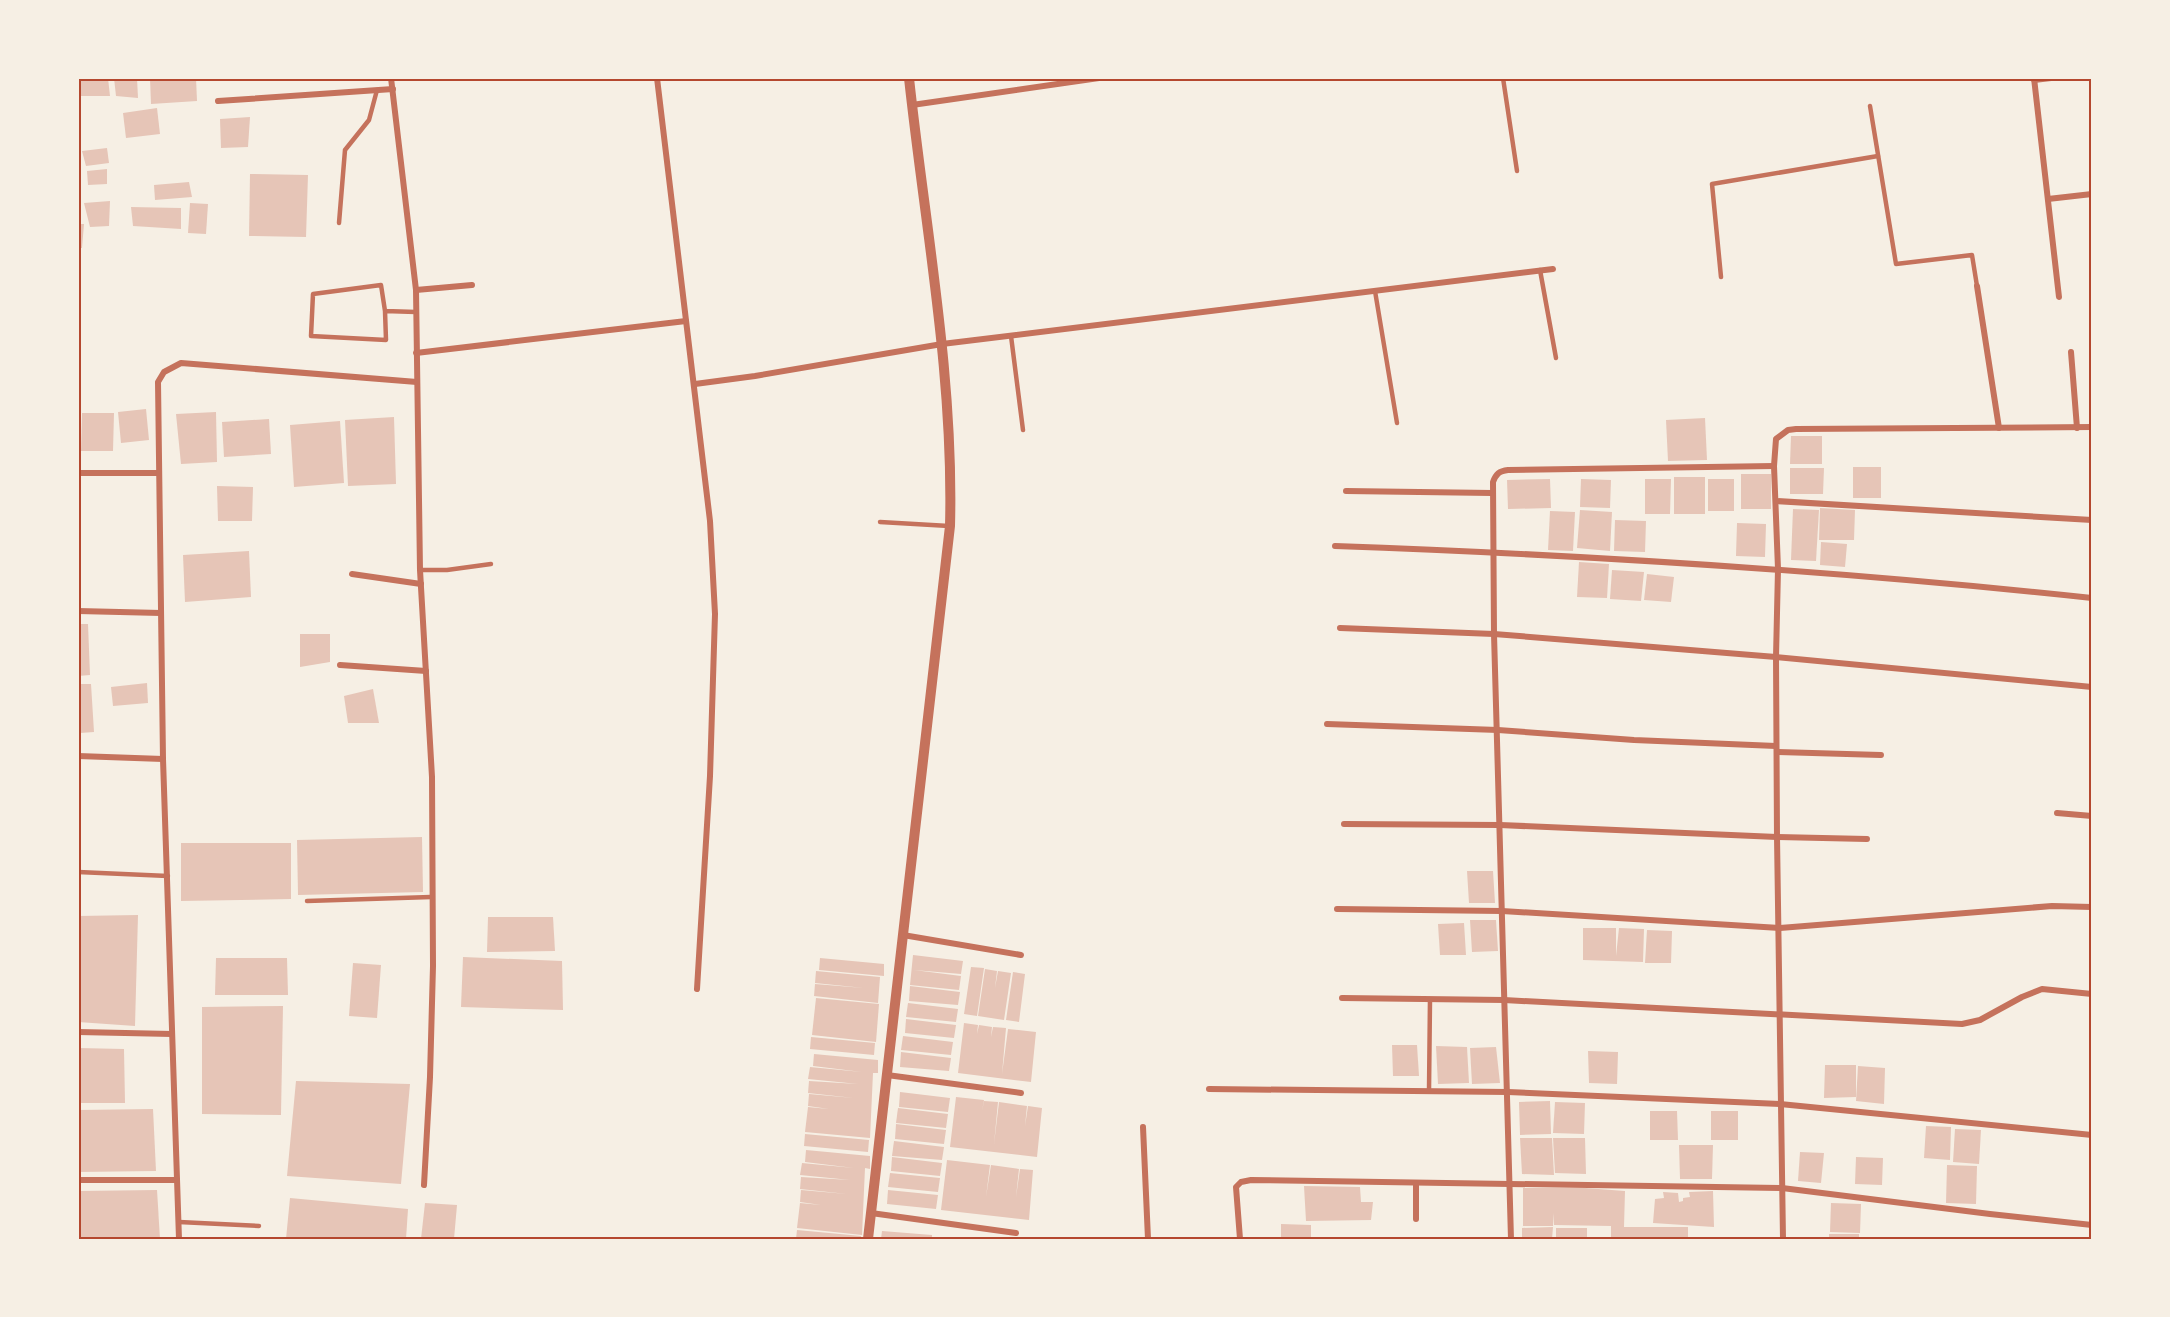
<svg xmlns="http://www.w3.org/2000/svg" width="2170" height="1317" viewBox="0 0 2170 1317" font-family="Inter,sans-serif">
  <rect width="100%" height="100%" fill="#f6efe4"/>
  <g fill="#e6c5b7">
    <path d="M80,78H108L110,96H81Z"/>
    <path d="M114,78H137L138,98L116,96Z"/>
    <path d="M150,78H196L197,101L151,104Z"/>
    <path d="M157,108L160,134L126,138L123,113Z"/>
    <path d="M250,117L248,147L221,148L220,119Z"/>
    <path d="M107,148L109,163L86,166L82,151Z"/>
    <path d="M107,169V184L88,185L87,171Z"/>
    <path d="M250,174L308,175L306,237L249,236Z"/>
    <path d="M189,182L192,197L155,200L154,185Z"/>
    <path d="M78,193H80L81,217H78Z"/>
    <path d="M110,201L109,226L90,227L84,203Z"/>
    <path d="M190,203L208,204L206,234L188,233Z"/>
    <path d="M131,207L181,208V229L133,226Z"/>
    <path d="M78,224H84L82,248H78Z"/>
    <path d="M146,409L149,440L121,443L118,412Z"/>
    <path d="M216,412L217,462L181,464L176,414Z"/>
    <path d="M82,413H114L113,451H81Z"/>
    <path d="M394,417L396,484L348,486L345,420Z"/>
    <path d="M1705,418L1707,460L1668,461L1666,420Z"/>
    <path d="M269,419L271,454L224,457L222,422Z"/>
    <path d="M340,421L344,483L294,487L290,425Z"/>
    <path d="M1791,436H1822V464H1790Z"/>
    <rect x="1853" y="467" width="28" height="31"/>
    <path d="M1790,468H1824L1823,494H1790Z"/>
    <rect x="1741" y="474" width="30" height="35"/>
    <rect x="1674" y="477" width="31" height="37"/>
    <path d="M1550,479L1551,508L1508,509L1507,480Z"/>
    <path d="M1581,479L1611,480L1610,508L1580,507Z"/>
    <path d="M1645,479H1671L1670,514H1645Z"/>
    <rect x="1708" y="479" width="26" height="32"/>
    <path d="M217,486L253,487L252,521H218Z"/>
    <path d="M1820,508L1855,510L1854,540H1819Z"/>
    <path d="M1793,509L1819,510L1816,561L1791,560Z"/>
    <path d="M1580,510L1612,512L1610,551L1577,548Z"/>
    <path d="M1550,511L1575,512L1573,551L1548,550Z"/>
    <path d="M1615,520L1646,521L1645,552L1614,551Z"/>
    <path d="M1737,523L1766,524L1765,557L1736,556Z"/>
    <path d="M1821,542L1847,544L1845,567L1820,565Z"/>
    <path d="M249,551L251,597L185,602L183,555Z"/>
    <path d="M1579,562L1609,564L1607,598L1577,597Z"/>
    <path d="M1612,570L1644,572L1641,601L1610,599Z"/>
    <path d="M1647,574L1674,577L1671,602L1644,600Z"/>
    <path d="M78,624H88L90,675L78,676Z"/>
    <path d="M300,634H330V662L300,667Z"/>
    <path d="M147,683L148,703L113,706L111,687Z"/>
    <path d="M78,684H91L94,732L80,733Z"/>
    <path d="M373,689L379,723H348L344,696Z"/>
    <path d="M422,837L423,892L298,895L297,840Z"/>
    <path d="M181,843H291V899L181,901Z"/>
    <path d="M1467,871H1493L1495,903H1469Z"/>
    <path d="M138,915L135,1026L78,1022V916Z"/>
    <path d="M488,917H553L555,951L487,952Z"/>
    <path d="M1470,920H1496L1498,951L1472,952Z"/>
    <path d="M1464,923L1466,955H1440L1438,924Z"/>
    <path d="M1583,928H1616V956L1619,928L1644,929L1643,962L1583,960Z"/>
    <path d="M1647,930L1672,931L1671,963H1645Z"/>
    <path d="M913,955L963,961L961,974L914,970L961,976L959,990L910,985Z"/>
    <path d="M463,957L562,961L563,1010L461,1007Z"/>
    <path d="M216,958H287L288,995H215Z"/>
    <path d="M820,958L884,964V976L819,970Z"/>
    <path d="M353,963L381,965L377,1018L349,1016Z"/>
    <path d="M971,967L984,968L977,1016L964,1014Z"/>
    <path d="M985,969L997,971L995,988L998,971L1011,973L1004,1020L978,1016Z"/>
    <path d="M816,971L880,977L878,1003L814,996L815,984L864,988L815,983Z"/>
    <path d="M1013,972L1025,974L1019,1022L1006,1020Z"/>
    <path d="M910,986L960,992L958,1005L909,1001Z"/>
    <path d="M816,998L879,1004L876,1042L812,1035Z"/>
    <path d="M908,1003L958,1009L956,1022L906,1017Z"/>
    <path d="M283,1006L281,1115L202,1114V1007Z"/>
    <path d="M906,1019L956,1025L954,1038L905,1033Z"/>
    <path d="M964,1023L978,1025L977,1034L979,1025L992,1027L991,1037L993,1027L1006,1028L1002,1074L1008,1029L1036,1032L1031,1082L958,1073Z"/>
    <path d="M903,1036L953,1042L951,1055L901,1050Z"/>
    <path d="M811,1037L875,1043L874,1055L810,1049Z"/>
    <path d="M1392,1045H1417L1419,1076H1393Z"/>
    <path d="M1436,1046L1467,1047L1469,1083L1438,1084Z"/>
    <path d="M1496,1047L1500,1083L1472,1084L1470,1048Z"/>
    <path d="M78,1048L124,1049L125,1103H78Z"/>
    <path d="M1588,1051L1618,1052L1617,1084L1589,1083Z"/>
    <path d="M901,1052L951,1058L949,1071L900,1067Z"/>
    <path d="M814,1054L878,1060V1073H873L870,1138L805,1132L808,1107L829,1109L808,1106L809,1094L854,1098L808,1093L809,1081L858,1084L808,1079L810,1067L862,1072L813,1066Z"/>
    <path d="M1825,1065H1856V1097L1824,1098Z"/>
    <path d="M1858,1066L1885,1068L1884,1104L1856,1101Z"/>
    <path d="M296,1081L410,1084L401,1184L287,1176Z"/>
    <path d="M900,1092L950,1098L948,1112L899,1107Z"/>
    <path d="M956,1097L984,1100L982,1111L984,1101L998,1102L994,1144L999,1102L1027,1106L1025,1126L1028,1106L1042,1108L1037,1157L950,1147Z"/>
    <path d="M1550,1101L1551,1134L1520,1135L1519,1102Z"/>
    <path d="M1555,1102L1585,1103L1584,1134L1553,1133Z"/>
    <path d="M898,1108L948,1114L946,1128L896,1123Z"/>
    <path d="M153,1109L156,1171L78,1172V1110Z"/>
    <path d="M1650,1111H1677L1678,1140H1650Z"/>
    <rect x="1711" y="1111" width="27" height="29"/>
    <path d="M896,1124L946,1130L944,1144L895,1139Z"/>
    <path d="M1926,1126L1951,1127L1950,1160L1924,1158Z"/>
    <path d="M1955,1129L1981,1130L1979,1164L1953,1162Z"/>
    <path d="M805,1134L869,1140L868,1152L804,1146Z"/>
    <path d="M1520,1138H1552L1554,1175L1522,1174Z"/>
    <path d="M1553,1138H1585L1586,1174L1555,1173Z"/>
    <path d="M894,1141L944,1147L942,1160L892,1156Z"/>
    <path d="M1679,1145H1713L1712,1179H1680Z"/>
    <path d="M806,1150L870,1156V1169L865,1168L862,1235L797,1228L800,1203L821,1205L800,1202L801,1190L847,1194L800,1189L801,1177L850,1180L800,1175L802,1163L854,1168L805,1162Z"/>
    <path d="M1800,1152L1824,1153L1821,1183L1798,1181Z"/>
    <path d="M892,1157L942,1163L940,1176L891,1171Z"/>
    <path d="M1856,1157L1883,1158L1882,1185L1855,1184Z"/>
    <path d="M947,1160L990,1165L986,1197L991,1165L1019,1169L1016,1197L1020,1169L1033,1170L1029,1220L941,1210Z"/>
    <path d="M1947,1165L1977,1166L1976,1204L1946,1203Z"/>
    <path d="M890,1173L940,1178L938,1192L888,1187Z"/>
    <path d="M1304,1186L1360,1187L1361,1202H1373L1371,1220L1306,1221Z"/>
    <path d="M1523,1188H1585L1625,1191L1624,1227H1688V1239H1611V1226L1554,1225V1213L1553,1226H1523Z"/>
    <path d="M157,1190L160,1239H78V1191Z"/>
    <path d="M888,1190L938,1195L936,1209L887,1204Z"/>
    <path d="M1713,1191L1714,1227L1653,1223L1655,1199L1664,1198L1663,1192L1678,1193L1679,1202L1683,1201V1198L1690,1197L1689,1192Z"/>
    <path d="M290,1198L408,1209L406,1239H286Z"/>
    <path d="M425,1203L457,1205L454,1239H421Z"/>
    <path d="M1831,1203L1861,1204L1860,1233L1830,1232Z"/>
    <path d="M1281,1224L1311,1225V1239H1281Z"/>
    <path d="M1553,1227L1552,1239H1522V1228Z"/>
    <rect x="1556" y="1228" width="31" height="11"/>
    <path d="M797,1230L861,1236V1239H796Z"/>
    <path d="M882,1231L932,1235V1239H881Z"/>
    <rect x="1829" y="1234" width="30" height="5"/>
  </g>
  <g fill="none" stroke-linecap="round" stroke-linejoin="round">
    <g stroke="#c5725c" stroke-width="4.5">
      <path d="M1503,78L1517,171"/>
      <path d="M1870,106L1896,264L1972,255L1977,286"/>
      <path d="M339,223L345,150L369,120L377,90"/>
      <path d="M1540,270L1556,358"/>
      <path d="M1721,277L1712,184L1878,156"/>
      <path d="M1375,291L1397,423"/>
      <path d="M385,311L381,285L313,294L311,336L386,340L385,311L416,312"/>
      <path d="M1011,336L1023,430"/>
      <path d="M880,522L949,526"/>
      <path d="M420,570H447L491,564"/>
      <path d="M78,872L168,876"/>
      <path d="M307,901L431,897"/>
      <path d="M1429,1091L1430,999"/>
      <path d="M179,1222L259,1226"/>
    </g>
    <g stroke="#c5725c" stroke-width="6">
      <path d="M391,78L416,290L420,570L432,777L433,966L430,1077L424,1185"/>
      <path d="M657,78L710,521L715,614L710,776L697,989"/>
      <path d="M2034,78L2059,297"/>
      <path d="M2034,80L2051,78"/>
      <path d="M218,101L393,89"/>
      <path d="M912,105L1099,78"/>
      <path d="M2048,199L2092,194"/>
      <path d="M1977,286L1999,428"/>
      <path d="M416,290L472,285"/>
      <path d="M2071,352L2077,428"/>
      <path d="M416,353L686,321"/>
      <path d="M695,384L755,376L942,344L1553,269"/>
      <path d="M78,473H158"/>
      <path d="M1346,491L1492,493"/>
      <path d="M1776,501L2092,520"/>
      <path d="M1335,546C1588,555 1840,571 2092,598"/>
      <path d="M352,574L421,584"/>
      <path d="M78,611L161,613"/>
      <path d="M1340,628L1494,634L1776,657L2092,687"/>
      <path d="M340,665L426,671"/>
      <path d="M1327,724L1498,730L1634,740L1776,746"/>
      <path d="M1777,752L1881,755"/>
      <path d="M78,756L163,759"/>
      <path d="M2057,813L2092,816"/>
      <path d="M1344,824L1500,825L1777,837L1867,839"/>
      <path d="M1337,909L1502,911L1780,928L2052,906L2092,907"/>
      <path d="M903,935L1021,955"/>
      <path d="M1342,998L1504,1000L1962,1024L1980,1020L2022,997L2042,989L2092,994"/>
      <path d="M78,1032L172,1034"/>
      <path d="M887,1075L1021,1093"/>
      <path d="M1209,1089L1508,1092L1780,1104L2092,1135"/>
      <path d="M1143,1127L1148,1239"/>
      <path d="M78,1180H177"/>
      <path d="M1416,1183V1219"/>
      <path d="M871,1213L1016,1233"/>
      <path d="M179,1239L163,759L158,382L164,372L181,363L417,382"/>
      <path d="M1240,1239L1236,1187L1241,1182L1251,1180L1782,1188L1990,1214L2092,1225"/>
      <path d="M1511,1239L1494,634L1493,482C1496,474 1499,471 1508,470L1774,466"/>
      <path d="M1783,1239L1777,837L1776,657L1778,569L1774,466L1776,439L1788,430L1796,429L2092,427"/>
    </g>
    <path stroke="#c5725c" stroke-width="10" d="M868,1239L950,526C954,376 925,227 909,78"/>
  </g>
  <rect width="2170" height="1317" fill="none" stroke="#f6efe4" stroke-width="159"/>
  <rect x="80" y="80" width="2010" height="1158" fill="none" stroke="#b5482f" stroke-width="2"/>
</svg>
